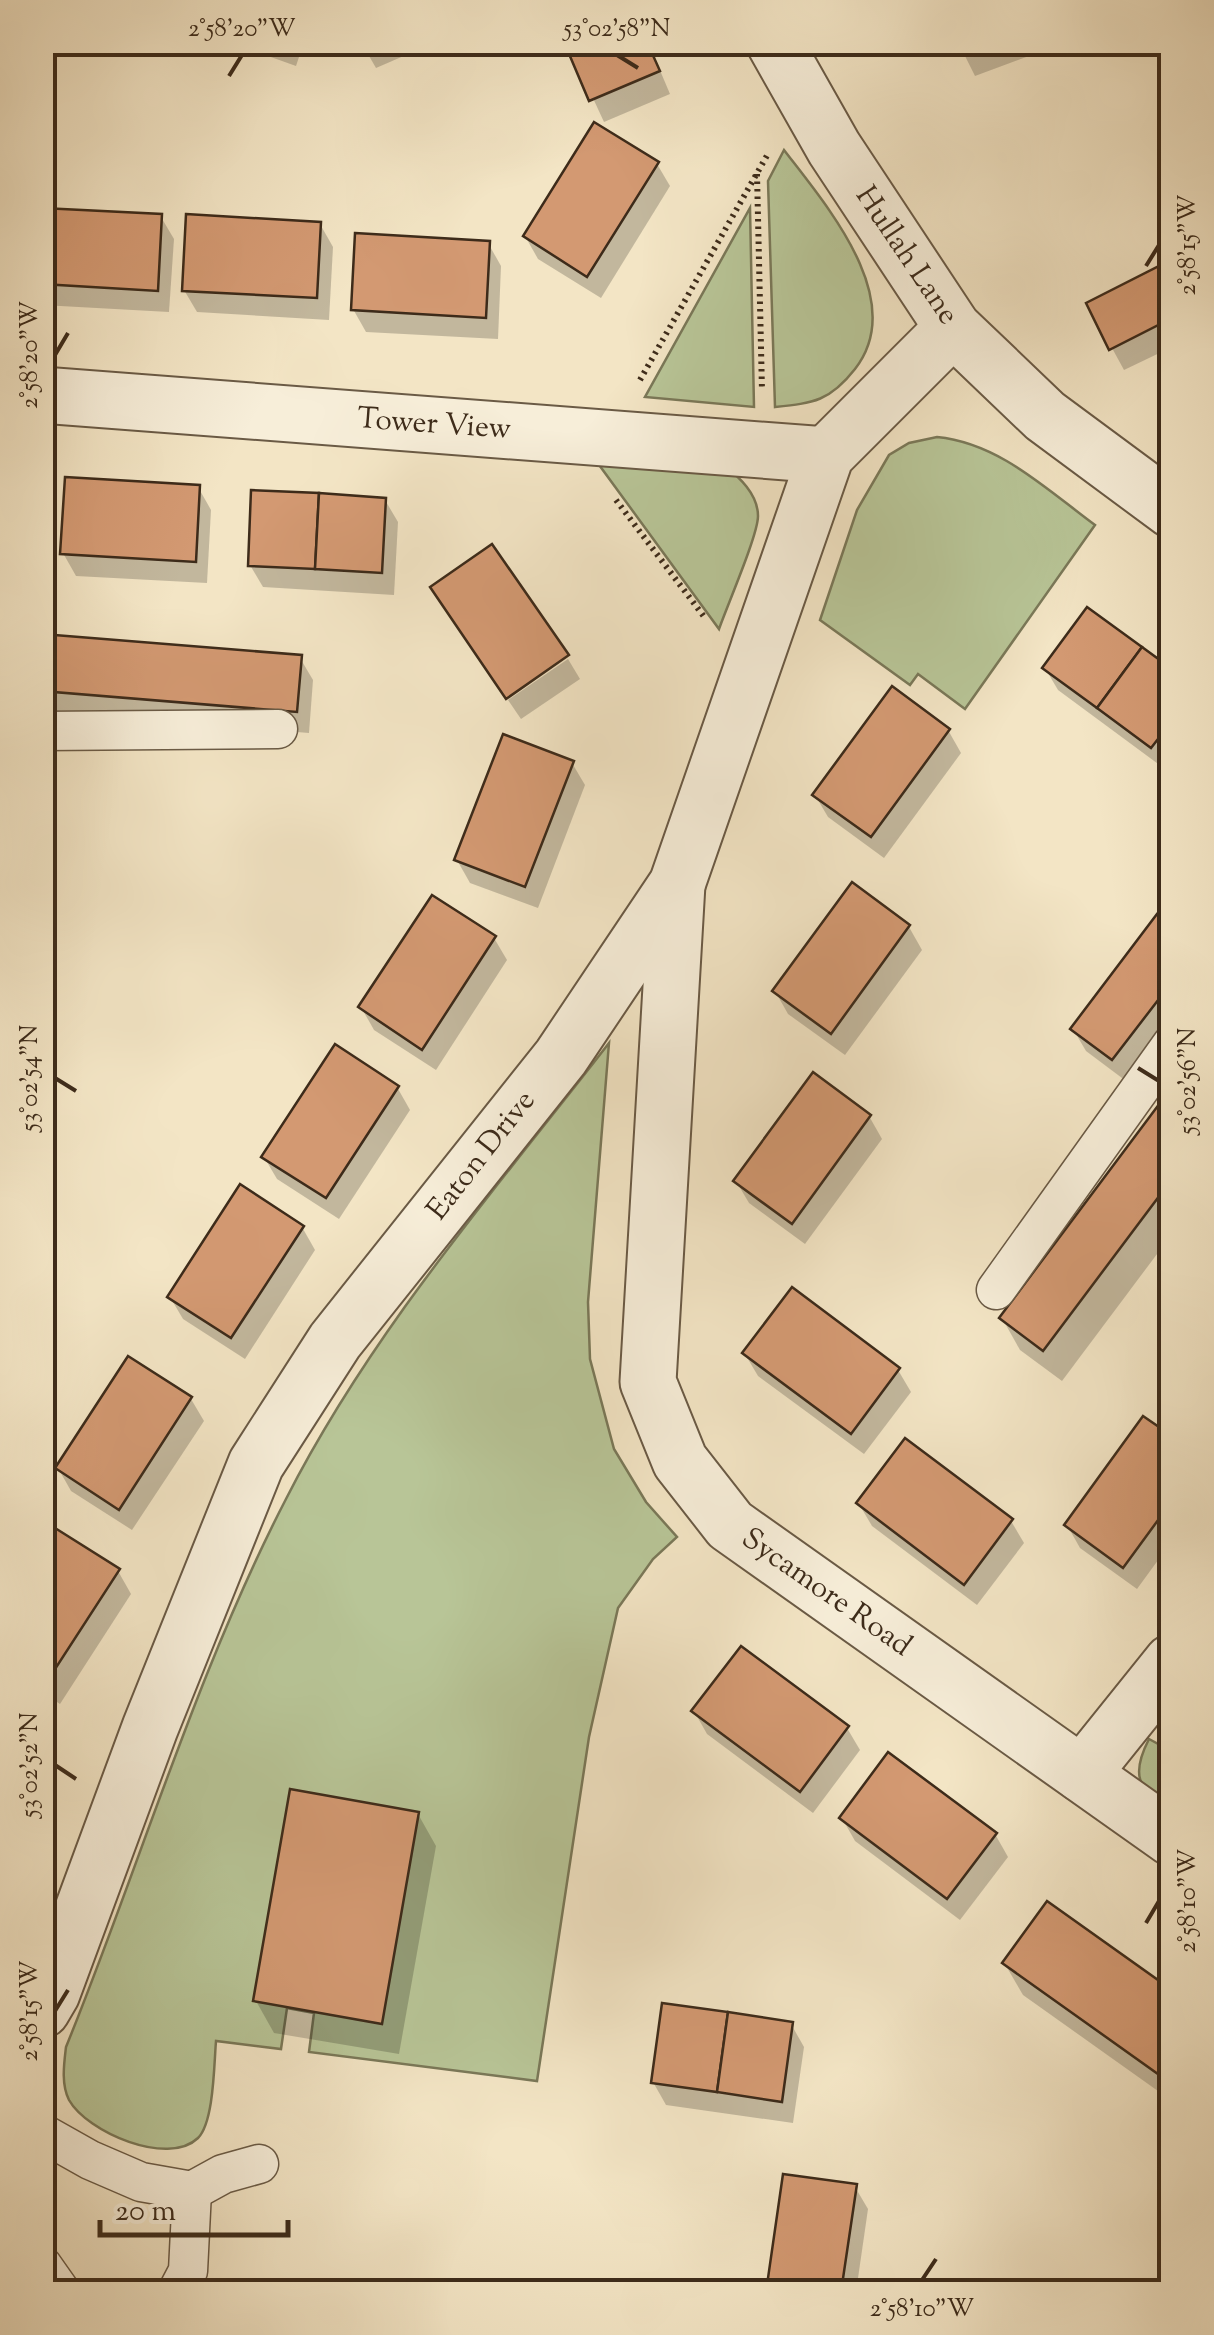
<svg xmlns="http://www.w3.org/2000/svg" width="1214" height="2335" viewBox="0 0 1214 2335" font-family="'Sorts Mill Goudy',serif">
  <rect width="100%" height="100%" fill="#f3e5c5"/>
  <filter id="stains"><feTurbulence type="fractalNoise" baseFrequency=".002" numOctaves="4"/><feColorMatrix values="0 0 0 0 .2 0 0 0 0 .09 0 0 0 0 .02 0 0 0 .5 -.17"/></filter>
  <radialGradient id="worn" r=".72"><stop offset=".6" stop-color="#630" stop-opacity="0"/><stop offset="1" stop-color="#630" stop-opacity=".3"/></radialGradient>
  <g fill="#b8c597" stroke="#7a7858" stroke-width="2.5">
    <path d="M784,150C826,205 909,300 855,369C830,401 814,403 775,407L768,181Z"/>
    <path d="M750,208L754,407L645,397Z"/>
    <path d="M937,437C999,443 1046,489 1095,525L965,709L918,674L910,685L820,620L857,510L889,455L909,443Z"/>
    <path d="M586,447L724,465C739,477 758,494 758,516C758,535 727,606 719,629Z"/>
    <path d="M609,1043L588,1302L590,1359L614,1449L646,1502L677,1537L653,1559L618,1608L589,1737L537,2081L309,2052L314,2013L287,2008L281,2049L216,2041C214,2064 214,2122 198,2138C168,2167 87,2132 69,2100C61,2084 64,2064 66,2047C140,1865 196,1673 286,1499C371,1332 495,1190 609,1043Z"/>
    <path d="M1149,1739L1171,1751V1817C1142,1788 1128,1780 1149,1739Z"/>
  </g>
  <g fill="#0003">
    <path d="M229,42H304L296,66Z"/>
    <path d="M361,42H436L376,68Z"/>
    <path d="M567,42H648L670,94L604,122Z"/>
    <path d="M958,42H1067L975,76Z"/>
    <path d="M657,164L670,186L601,298L538,259L525,236Z"/>
    <path d="M42,211L161,217L174,239L169,312L42,305Z"/>
    <path d="M320,224L333,247L329,320L197,312L184,290Z"/>
    <path d="M488,243L501,266L498,339L366,332L353,309Z"/>
    <path d="M1172,275V347L1124,370L1112,348Z"/>
    <path d="M198,487L211,510L207,583L76,576L63,553Z"/>
    <path d="M385,500L398,522L394,595L263,587L250,565Z"/>
    <path d="M42,636L300,658L313,680L309,733L42,711Z"/>
    <path d="M568,659L580,679L521,719L508,700Z"/>
    <path d="M1045,668L1172,672V759L1165,769L1058,690Z"/>
    <path d="M948,730L961,753L884,858L828,817L815,795Z"/>
    <path d="M572,763L585,785L538,908L470,883L457,860Z"/>
    <path d="M852,886L909,927L922,950L845,1055L788,1014L775,991Z"/>
    <path d="M1172,928V1021L1126,1081L1086,1051L1073,1029Z"/>
    <path d="M494,938L507,960L436,1070L374,1030L361,1007Z"/>
    <path d="M397,1087L410,1110L339,1219L277,1179L264,1157Z"/>
    <path d="M1172,1092V1234L1062,1381L1020,1350L1002,1318Z"/>
    <path d="M869,1116L882,1139L805,1244L749,1203L736,1181Z"/>
    <path d="M302,1227L315,1250L245,1359L183,1319L170,1297Z"/>
    <path d="M745,1354L898,1370L911,1392L864,1454L758,1376Z"/>
    <path d="M191,1399L204,1421L132,1530L71,1491L58,1468Z"/>
    <path d="M1172,1439V1541L1137,1589L1080,1548L1067,1525Z"/>
    <path d="M859,1504L1011,1521L1024,1543L977,1605L872,1526Z"/>
    <path d="M42,1553L118,1571L131,1594L60,1704L42,1692Z"/>
    <path d="M694,1711L847,1728L860,1750L813,1813L707,1734Z"/>
    <path d="M42,1747L56,1769L42,1790Z"/>
    <path d="M418,1814L436,1846L399,2054L274,2033L256,2001Z"/>
    <path d="M842,1818L995,1834L1008,1857L960,1920L855,1841Z"/>
    <path d="M1005,1964L1172,1993V2101L1023,1995Z"/>
    <path d="M791,2024L804,2047L793,2123L666,2105L653,2082Z"/>
    <path d="M785,2177L855,2187L868,2209L856,2292H769Z"/>
  </g>
  <g fill="#d39972" stroke="#3d2b1a" stroke-width="2.5">
    <path d="M564,42H647L660,71L589,101Z"/>
    <path d="M955,42H993L960,54Z"/>
    <path d="M594,122L659,162L587,277L523,236Z"/>
    <path d="M42,208L162,214L158,291L42,284Z"/>
    <path d="M186,214L321,222L317,298L182,291Z"/>
    <path d="M355,233L490,241L486,318L351,310Z"/>
    <path d="M1167,262L1172,271V318L1109,350L1086,303Z"/>
    <path d="M65,477L200,485L196,562L60,554Z"/>
    <path d="M251,490L319,493L315,569L248,566Z"/>
    <path d="M319,493L386,498L382,573L315,569Z"/>
    <path d="M492,544L569,655L506,699L430,587Z"/>
    <path d="M1087,607L1142,647L1097,708L1042,668Z"/>
    <path d="M42,634L302,655L297,712L42,691Z"/>
    <path d="M1142,647L1172,669V721L1151,748L1097,708Z"/>
    <path d="M892,686L950,729L871,837L812,795Z"/>
    <path d="M503,734L574,761L525,887L454,860Z"/>
    <path d="M852,882L910,925L831,1034L772,991Z"/>
    <path d="M432,895L496,936L422,1050L358,1007Z"/>
    <path d="M1157,914L1172,924V982L1112,1060L1070,1029Z"/>
    <path d="M335,1044L399,1086L326,1198L261,1157Z"/>
    <path d="M813,1072L871,1115L792,1224L733,1181Z"/>
    <path d="M1172,1087V1179L1043,1351L999,1318Z"/>
    <path d="M240,1184L304,1226L231,1338L167,1297Z"/>
    <path d="M792,1287L900,1368L851,1434L742,1353Z"/>
    <path d="M128,1356L192,1397L119,1510L55,1468Z"/>
    <path d="M1143,1416L1172,1436V1501L1123,1568L1064,1525Z"/>
    <path d="M905,1438L1013,1519L964,1585L856,1503Z"/>
    <path d="M55,1528L120,1569L46,1683L42,1680V1548Z"/>
    <path d="M741,1646L849,1726L800,1792L691,1711Z"/>
    <path d="M888,1752L997,1833L947,1899L839,1818Z"/>
    <path d="M290,1789L419,1812L382,2024L253,2001Z"/>
    <path d="M1047,1901L1172,1990V2084L1002,1963Z"/>
    <path d="M662,2003L728,2012L717,2092L651,2083Z"/>
    <path d="M728,2012L793,2022L782,2102L717,2092Z"/>
    <path d="M783,2174L857,2184L841,2292H766Z"/>
  </g>
  <g fill="none" stroke-linecap="round" stroke-linejoin="round">
    <g stroke="#6a5a45" stroke-width="41">
      <g id="service">
        <path d="M42,731L278,729"/>
        <path d="M996,1290L1172,1044"/>
        <path d="M42,2133L90,2160L141,2182L192,2191L223,2174L259,2164"/>
        <path d="M42,2265L61,2292"/>
        <path d="M177,2292L188,2271L192,2191"/>
      </g>
    </g>
    <g stroke="#6a5a45" stroke-width="59">
      <g id="minor">
        <path d="M42,395L826,455"/>
        <path d="M677,884L648,1382L680,1461L730,1525L1172,1838"/>
        <path d="M1082,1774L1172,1662"/>
        <path d="M42,2010L52,1993L150,1728L256,1464L335,1341L561,1057L677,884L826,455L953,328"/>
      </g>
    </g>
    <g stroke="#6a5a45" stroke-width="59">
      <path id="tertiary" d="M774,42L834,148L953,328L1045,416L1172,510"/>
    </g>
    <g stroke="#3d2b1a" stroke-width="6" stroke-dasharray="2.5 5" stroke-linecap="butt">
      <path d="M757,174L762,391"/>
      <path d="M640,380L769,152"/>
      <path d="M616,500L705,618"/>
    </g>
    <use href="#service" stroke="#f7eed9" stroke-width="38"/>
    <use href="#minor" stroke="#f7eed9" stroke-width="55"/>
    <use href="#tertiary" stroke="#f7eed9" stroke-width="55"/>
  </g>
  <path fill="none" stroke="#3d2b1a" stroke-width="4" d="M617,55L638,68M229,76L242,55M1146,266L1159,245M55,355L68,333M1138,1068L1159,1081M55,1078L76,1091M55,1765L76,1779M1146,1923L1159,1901M55,2011L68,1990M922,2280L936,2259"/>
  <g text-anchor="middle" dominant-baseline="central" stroke-width="8" stroke-linejoin="round" paint-order="stroke">
    <g font-size="30" fill="#3d2b1a" stroke="#f7eed9">
      <text transform="translate(906 256) rotate(56)">Hullah Lane</text>
      <text transform="translate(434 425) rotate(4)">Tower View</text>
      <text transform="translate(482 1156) rotate(-52)">Eaton Drive</text>
      <text transform="translate(826 1593) rotate(35)">Sycamore Road</text>
    </g>
  </g>
  <rect width="1214" height="2335" fill="none" stroke="#f3e5c5" stroke-width="110"/>
  <path d="M100 2220v15h188v-15" fill="none" stroke="#3d2b1a" stroke-width="5"/>
  <text x="115" y="2220" font-size="30" fill="#3d2b1a" stroke="#f7eed9" stroke-width="8" paint-order="stroke">20 m</text>
  <rect x="55" y="55" width="1104" height="2225" fill="none" stroke="#3d2b1a" stroke-width="4"/>
  <g font-size="25" text-anchor="middle" fill="#3d2b1a">
    <text x="242" y="36">2°58'20"W</text>
    <text x="617" y="36">53°02'58"N</text>
    <text transform="translate(1186 245) rotate(-90)" y="9">2°58'15"W</text>
    <text transform="translate(28 355) rotate(-90)" y="9">2°58'20"W</text>
    <text transform="translate(28 1078) rotate(-90)" y="9">53°02'54"N</text>
    <text transform="translate(1186 1081) rotate(-90)" y="9">53°02'56"N</text>
    <text transform="translate(28 1765) rotate(-90)" y="9">53°02'52"N</text>
    <text transform="translate(1186 1901) rotate(-90)" y="9">2°58'10"W</text>
    <text transform="translate(28 2011) rotate(-90)" y="9">2°58'15"W</text>
    <text x="922" y="2316">2°58'10"W</text>
  </g>
  <rect width="100%" height="100%" filter="url(#stains)"/>
  <rect width="100%" height="100%" fill="url(#worn)"/>
</svg>
